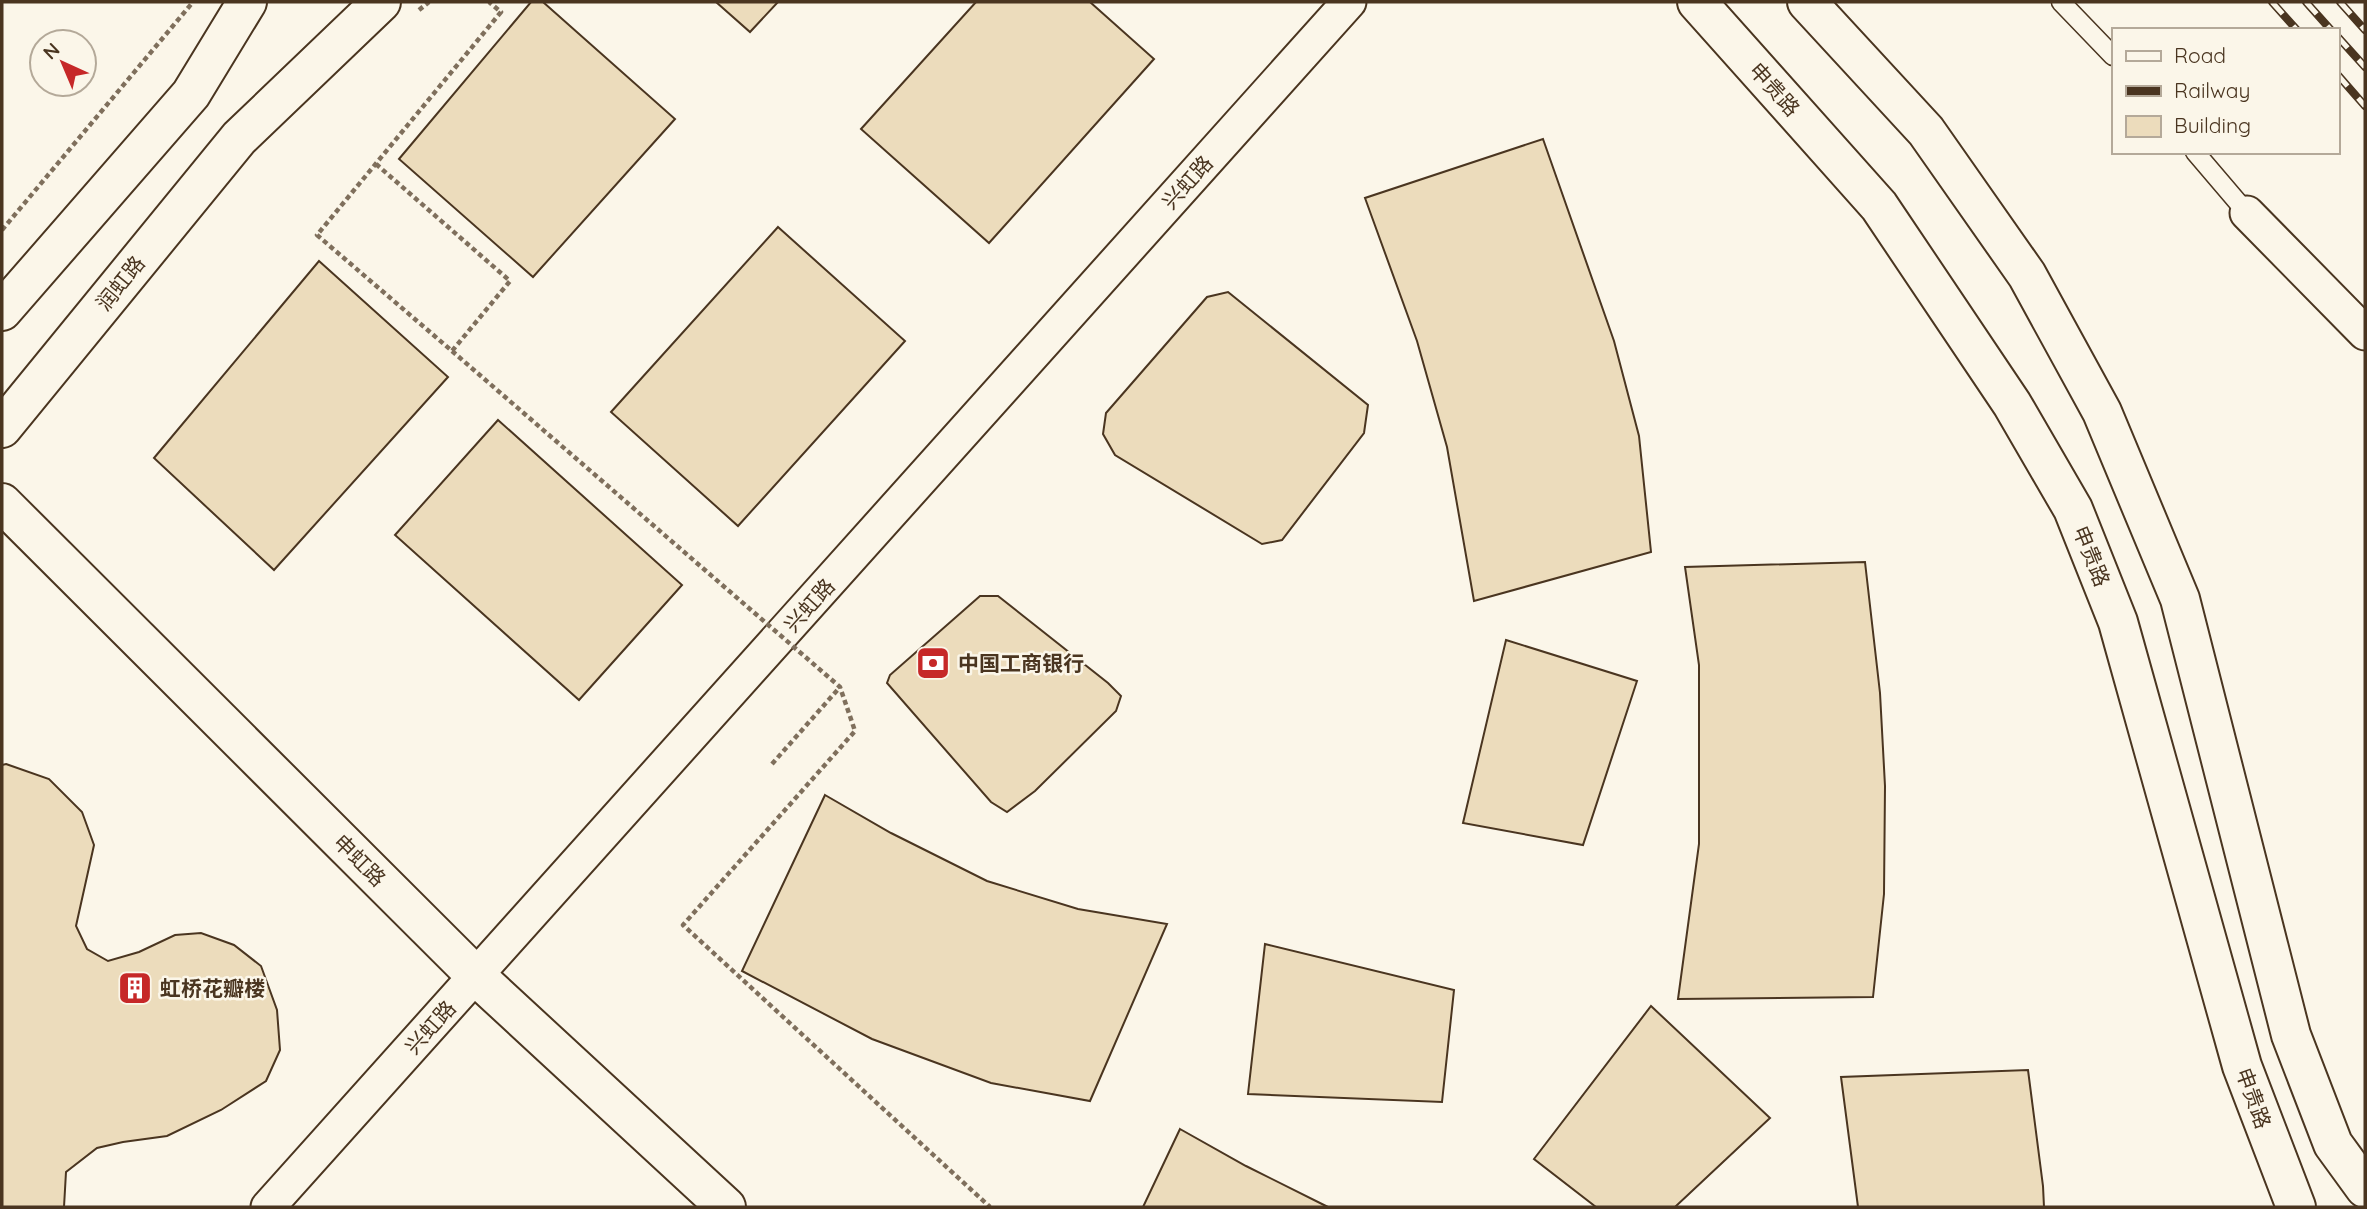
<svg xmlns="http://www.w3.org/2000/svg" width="2367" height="1209" viewBox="0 0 2367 1209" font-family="Quicksand,'Noto Sans SC',sans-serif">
  <rect width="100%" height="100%" fill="#fbf6e9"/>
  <g fill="#ecdcbc" stroke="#4a3520" stroke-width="2">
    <path d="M531,2H543L675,119L533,277L399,159Z"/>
    <path d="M716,2H778L750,32Z"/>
    <path d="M976,2H1090L1154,59L989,243L861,129Z"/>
    <path d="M1543,139L1614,341L1639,436L1651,552L1474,601L1447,447L1417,341L1365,198Z"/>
    <path d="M778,227L905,341L738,526L611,412Z"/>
    <path d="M319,261L448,377L274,570L154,458Z"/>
    <path d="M1228,292L1368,405L1364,433L1282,540L1262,544L1115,455L1103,434L1106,413L1207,297Z"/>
    <path d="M498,420L682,585L579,700L395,535Z"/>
    <path d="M1865,562L1880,693L1885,786L1884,894L1873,997L1678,999L1699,844V665L1685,567Z"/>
    <path d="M980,596H998L1108,683L1121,696L1116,711L1035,791L1007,812L991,802L887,683L890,675Z"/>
    <path d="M1506,640L1637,681L1583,845L1463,823Z"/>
    <path d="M6,764L49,779L82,812L94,845L76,926L87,949L108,961L139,952L175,935L201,933L234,945L261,966L277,1010L280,1050L266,1081L221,1110L167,1136L123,1142L97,1148L66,1172L64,1207H2V765Z"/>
    <path d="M825,795L891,833L987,881L1078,909L1167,924L1090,1101L991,1083L872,1039L742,971Z"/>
    <path d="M1265,944L1454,990L1442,1102L1248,1094Z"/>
    <path d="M1651,1006L1770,1118L1675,1207H1596L1534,1159Z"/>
    <path d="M2028,1070L2043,1186L2044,1207H1858L1841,1077Z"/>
    <path d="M1180,1129L1246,1166L1328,1207H1143Z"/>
  </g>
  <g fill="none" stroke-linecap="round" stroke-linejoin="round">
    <g stroke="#4a3520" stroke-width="21">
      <g id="lane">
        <path d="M2061,2L2113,56"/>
        <path d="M2195,152L2247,213"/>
      </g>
    </g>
    <g stroke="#4a3520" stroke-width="37">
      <g id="street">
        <path d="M2247,213L2365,333"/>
        <path d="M268,1207L1349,2"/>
      </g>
    </g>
    <g stroke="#4a3520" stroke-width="42">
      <g id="secondary">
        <path d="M1697,2L1879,206L2012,404L2073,509L2118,622L2242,1066L2296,1207"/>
        <path d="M1807,2L1926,131L2027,275L2102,412L2180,599L2291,1035L2333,1144L2365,1188"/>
        <path d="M2,311L191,94L247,2"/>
        <path d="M2,428L239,138L381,2"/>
        <path d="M2,503L476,976L726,1207"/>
      </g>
    </g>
    <g stroke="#7f6f5c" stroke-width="4.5" stroke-dasharray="5 3.5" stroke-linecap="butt">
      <path d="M419,10L429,2"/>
      <path d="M376,164L510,281L452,351L317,235L501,12L489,2"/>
      <path d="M2,230L193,2"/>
      <path d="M772,764L840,687"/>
    </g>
    <use href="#lane" stroke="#fbf6e9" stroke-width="18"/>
    <use href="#street" stroke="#fbf6e9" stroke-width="33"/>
    <use href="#secondary" stroke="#fbf6e9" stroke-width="38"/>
    <g stroke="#4a3520" stroke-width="8">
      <g id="rail">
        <path d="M2272,2L2297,30"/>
        <path d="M2306,2L2331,30"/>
        <path d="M2340,2L2365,30"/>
        <path d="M2337,36L2365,67"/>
        <path d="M2337,74L2365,106"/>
      </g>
    </g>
    <use href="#rail" stroke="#fbf6e9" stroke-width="5" stroke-dasharray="16" stroke-linecap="butt"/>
    <path stroke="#7f6f5c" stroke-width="4.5" stroke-dasharray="5 3.5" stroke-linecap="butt" d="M452,351L840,687L855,731L683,925L990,1207"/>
  </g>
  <defs>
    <g id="bank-square" transform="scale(1.75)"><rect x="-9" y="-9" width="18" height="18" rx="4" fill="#c62828" stroke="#fbf6e9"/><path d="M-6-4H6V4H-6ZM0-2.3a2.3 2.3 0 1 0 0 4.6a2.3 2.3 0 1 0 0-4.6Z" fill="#fff"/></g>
    <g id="building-square" transform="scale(1.75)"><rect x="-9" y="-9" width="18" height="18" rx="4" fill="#c62828" stroke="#fbf6e9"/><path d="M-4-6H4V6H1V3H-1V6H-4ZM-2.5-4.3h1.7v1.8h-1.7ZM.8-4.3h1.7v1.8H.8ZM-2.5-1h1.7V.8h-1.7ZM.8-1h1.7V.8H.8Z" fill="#fff"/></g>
  </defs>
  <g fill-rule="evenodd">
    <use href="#bank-square" x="933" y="663"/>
    <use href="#building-square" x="135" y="988"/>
  </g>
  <g text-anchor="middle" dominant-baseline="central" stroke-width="5" stroke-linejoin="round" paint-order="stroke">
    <g font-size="21" fill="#4a3520" stroke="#fbf6e9">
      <text transform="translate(1775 89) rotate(48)">申贵路</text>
      <text transform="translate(1187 182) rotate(-48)">兴虹路</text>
      <text transform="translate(120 283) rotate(-51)">润虹路</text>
      <text transform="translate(2092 556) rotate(68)">申贵路</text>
      <text transform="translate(809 605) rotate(-48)">兴虹路</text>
      <text transform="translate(360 860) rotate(45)">申虹路</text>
      <text transform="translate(430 1027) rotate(-48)">兴虹路</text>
      <text transform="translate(2254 1098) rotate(70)">申贵路</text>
    </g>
    <g font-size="21" font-weight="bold" fill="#4a3520" stroke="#fbf6e9" text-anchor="start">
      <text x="958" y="663">中国工商银行</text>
      <text x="160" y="988">虹桥花瓣楼</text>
    </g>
  </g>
  <rect width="2367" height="1209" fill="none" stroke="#4a3520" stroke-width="7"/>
  <rect x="2112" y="28" width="228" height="126" fill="#fbf6e9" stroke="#b4a999" stroke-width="2"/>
  <rect x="2126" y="51" width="35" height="10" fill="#fbf6e9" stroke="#b4a999" stroke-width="2"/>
  <text x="2174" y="63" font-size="21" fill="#4a3520">Road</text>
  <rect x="2126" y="86" width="35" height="10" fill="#4a3520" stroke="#b4a999" stroke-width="2"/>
  <text x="2174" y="98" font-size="21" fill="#4a3520">Railway</text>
  <rect x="2126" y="116" width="35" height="21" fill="#ecdcbc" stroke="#b4a999" stroke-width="2"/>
  <text x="2174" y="133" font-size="21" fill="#4a3520">Building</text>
  <g transform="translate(63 63) rotate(316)"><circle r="33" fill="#fbf6e9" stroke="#b4a999" stroke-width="2"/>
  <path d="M0-5L12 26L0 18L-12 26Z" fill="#c62828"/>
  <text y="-10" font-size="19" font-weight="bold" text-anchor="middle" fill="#4a3520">N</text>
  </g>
</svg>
